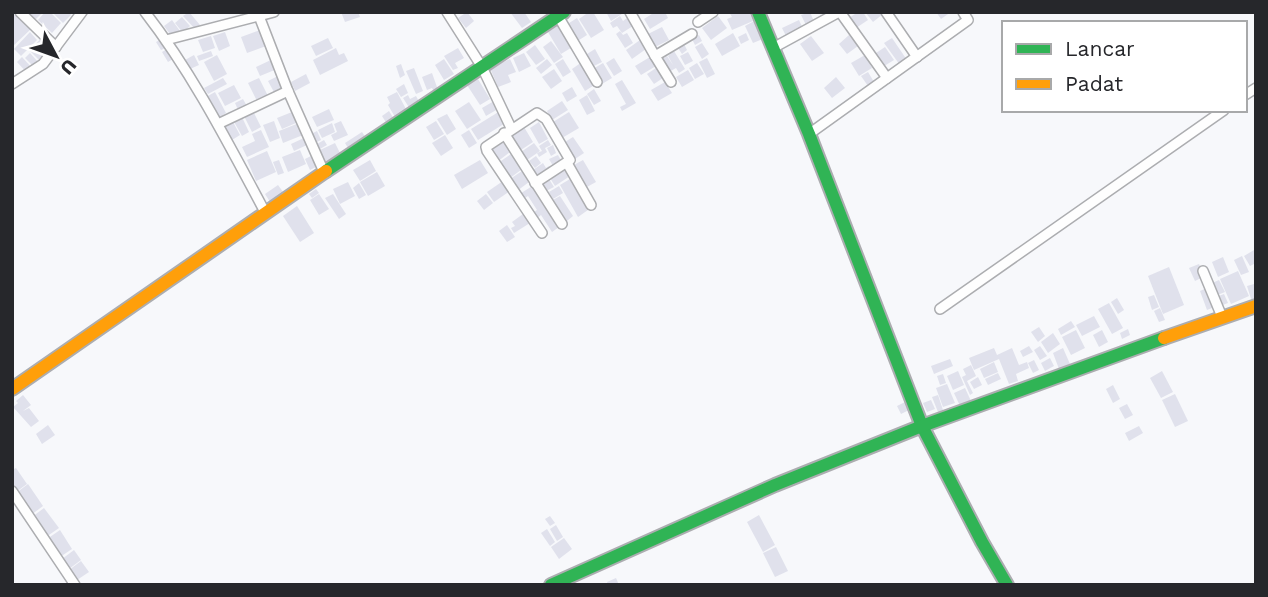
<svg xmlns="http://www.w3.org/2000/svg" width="1268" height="597" viewBox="0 0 1268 597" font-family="'Work Sans',sans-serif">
  <rect width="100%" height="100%" fill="#f7f8fb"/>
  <g fill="#e0e1ec">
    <path d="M12,12L31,29L12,47Z"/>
    <path d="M30,12H43L35,20L28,14Z"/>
    <path d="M45,12H50L61,23L52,33L38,20Z"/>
    <path d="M52,12H69L71,15L63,23Z"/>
    <path d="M189,12L200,25L195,29L183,16Z"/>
    <path d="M341,12H358L360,17L345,22Z"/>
    <path d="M467,12L474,21L466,28L458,18Z"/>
    <path d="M510,12H524L531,22L522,28Z"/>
    <path d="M589,12H593L604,30L591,38L579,19Z"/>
    <path d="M606,12H625L611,21Z"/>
    <path d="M655,12H665L668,18L650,29L644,19Z"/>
    <path d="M729,12H749L753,21L732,30L727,19L732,17Z"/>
    <path d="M810,12L815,24L807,27L801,15Z"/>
    <path d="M858,12H863L868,20L856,28L849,18Z"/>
    <path d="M865,12H882L883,14L873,22Z"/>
    <path d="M936,12H951L941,19Z"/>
    <path d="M631,15L636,24L622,33L617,26L613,28L610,23L620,16L623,21Z"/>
    <path d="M718,16L727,28L711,40L702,28Z"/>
    <path d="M182,17L190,26L183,33L175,23Z"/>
    <path d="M577,18L587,35L576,42L566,25Z"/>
    <path d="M172,20L180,31L172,37L164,26Z"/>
    <path d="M756,20L765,38L753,43L745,26Z"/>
    <path d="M799,20L804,31L787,38L782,28Z"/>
    <path d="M561,24L574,46L561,54L548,32Z"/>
    <path d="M662,27L669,40L655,47L648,34Z"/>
    <path d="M260,30L266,46L247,53L241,37Z"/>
    <path d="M620,31L623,35L627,33L633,43L625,48L616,34Z"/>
    <path d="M30,32L37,40L21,56L14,49Z"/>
    <path d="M225,32L230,46L219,51L213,36Z"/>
    <path d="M733,33L740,46L722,56L715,44Z"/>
    <path d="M746,33L749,40L741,44L738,37Z"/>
    <path d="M699,35L702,41L695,45L692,39Z"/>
    <path d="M849,35L858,46L847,54L839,44Z"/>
    <path d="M211,36L215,48L203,52L198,40Z"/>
    <path d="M811,36L824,53L812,61L800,44Z"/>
    <path d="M42,37L53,48L46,55L35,45Z"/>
    <path d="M163,38L168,47L161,50L156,42Z"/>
    <path d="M328,38L333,48L316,56L311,46Z"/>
    <path d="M892,38L907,60L900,65L884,43Z"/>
    <path d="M640,40L646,49L632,59L626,50Z"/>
    <path d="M551,41L563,57L554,63L543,47Z"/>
    <path d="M702,43L709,54L702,59L695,47Z"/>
    <path d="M684,44L687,50L682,54L678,48Z"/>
    <path d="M34,45L45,56L40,61L29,50Z"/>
    <path d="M535,45L545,59L536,65L526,52Z"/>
    <path d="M885,47L894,60L881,68L873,55Z"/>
    <path d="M336,48L339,55L344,53L348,61L320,75L313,60Z"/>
    <path d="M458,48L464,58L455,63L458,68L453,70L444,56Z"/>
    <path d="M167,49L173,59L168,62L162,52Z"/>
    <path d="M595,49L602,62L594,66L587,54Z"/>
    <path d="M211,51L213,56L199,61L197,56Z"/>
    <path d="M674,51L685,69L679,73L676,68L669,72L661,60L667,56L673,65L668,56Z"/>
    <path d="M688,52L693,61L685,65L680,56Z"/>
    <path d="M30,53L39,63L34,67L25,58Z"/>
    <path d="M524,53L531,66L519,72L513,58Z"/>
    <path d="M194,55L199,65L190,69L185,60Z"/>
    <path d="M217,55L227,74L214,81L204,62Z"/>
    <path d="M865,55L872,68L859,76L851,63Z"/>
    <path d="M22,57L33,69L28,74L17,62Z"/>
    <path d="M650,57L656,66L641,75L635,66Z"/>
    <path d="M614,58L622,71L614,76L606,63Z"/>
    <path d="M707,58L715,74L707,78L699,62Z"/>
    <path d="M273,59L277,69L260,76L256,67Z"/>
    <path d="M444,59L454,74L444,80L435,65Z"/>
    <path d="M510,59L516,72L508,75L511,82L498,87L490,68Z"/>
    <path d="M547,59L552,65L541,74L536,68Z"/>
    <path d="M563,59L571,72L563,77L555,64Z"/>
    <path d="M582,62L596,84L585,91L572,69Z"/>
    <path d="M603,63L612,78L602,84L593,69Z"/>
    <path d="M697,63L704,74L695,79L689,68Z"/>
    <path d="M401,64L405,75L400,78L396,66Z"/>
    <path d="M414,68L423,91L416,94L406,71Z"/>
    <path d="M656,68L663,78L654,84L647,74Z"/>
    <path d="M554,69L562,81L551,89L542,77Z"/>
    <path d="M688,70L694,80L682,87L676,77Z"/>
    <path d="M868,72L874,82L868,86L861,76Z"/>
    <path d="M432,73L438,90L434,92L432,88L427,90L422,77Z"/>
    <path d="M306,74L310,83L295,91L291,82Z"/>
    <path d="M278,76L285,89L275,94L268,81Z"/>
    <path d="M836,77L845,88L832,98L824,88Z"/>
    <path d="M223,78L227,84L208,94L204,88Z"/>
    <path d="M259,78L268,96L257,101L248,83Z"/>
    <path d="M478,79L490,99L480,105L467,85Z"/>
    <path d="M622,80L636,103L622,111L620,107L626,104L615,84Z"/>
    <path d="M665,82L672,93L658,101L651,90Z"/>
    <path d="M404,84L408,93L401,97L396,89Z"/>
    <path d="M234,85L241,98L225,106L218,93Z"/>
    <path d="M572,87L577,96L567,102L562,93Z"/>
    <path d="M594,89L601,101L594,105L587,94Z"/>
    <path d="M215,92L226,113L218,118L206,97Z"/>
    <path d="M397,92L407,111L395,117L388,105L390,103L387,97Z"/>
    <path d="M408,95L410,99L416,96L421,105L410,109L403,98Z"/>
    <path d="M587,95L595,111L587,115L579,100Z"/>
    <path d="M243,99L248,108L239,112L235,103Z"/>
    <path d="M494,101L498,109L486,116L482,108Z"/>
    <path d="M562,101L568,110L552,120L547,111Z"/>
    <path d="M469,102L481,120L467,129L455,111Z"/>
    <path d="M252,109L261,127L252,132L243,114Z"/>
    <path d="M329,109L334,120L317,127L312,117Z"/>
    <path d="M389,111L394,119L387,124L382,116Z"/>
    <path d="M500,111L507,122L478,140L471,129Z"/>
    <path d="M292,112L296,123L282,129L277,118Z"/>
    <path d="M569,112L579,128L562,138L553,122Z"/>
    <path d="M447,114L456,129L447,135L437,119Z"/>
    <path d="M241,115L249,132L242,136L233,120Z"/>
    <path d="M274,121L280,138L270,142L263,125Z"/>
    <path d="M341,121L348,135L334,141L331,135L337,132L334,124Z"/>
    <path d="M436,121L444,134L434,140L426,127Z"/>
    <path d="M233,122L240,135L232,140L224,127Z"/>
    <path d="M539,122L548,139L539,144L530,128Z"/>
    <path d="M299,123L303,135L283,143L279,131Z"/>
    <path d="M332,123L335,132L322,138L318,130Z"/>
    <path d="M524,127L533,142L521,150L511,136Z"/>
    <path d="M261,130L269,147L247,157L242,147L255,141L252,134Z"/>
    <path d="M469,130L477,143L469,148L461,135Z"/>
    <path d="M317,131L321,140L315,143L311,134Z"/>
    <path d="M362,132L368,141L351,153L345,143Z"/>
    <path d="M445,135L453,148L441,156L432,143Z"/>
    <path d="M306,137L309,144L294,151L291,144Z"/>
    <path d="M573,137L584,153L575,159L565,142Z"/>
    <path d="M324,140L327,145L320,149L317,144Z"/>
    <path d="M548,140L551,145L545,148L547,152L539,157L537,153L542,151L539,146Z"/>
    <path d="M502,141L510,152L497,162L489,151Z"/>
    <path d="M335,143L343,159L327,167L320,150Z"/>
    <path d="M534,143L540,151L527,160L521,152Z"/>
    <path d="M553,145L556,153L551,156L547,148Z"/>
    <path d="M300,150L306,164L288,172L282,157Z"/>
    <path d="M267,151L276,172L256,181L247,160Z"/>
    <path d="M315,154L320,165L310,170L305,159Z"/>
    <path d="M511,154L521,170L510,178L498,163Z"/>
    <path d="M558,155L562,162L553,166L549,159Z"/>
    <path d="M536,156L541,163L535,168L529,161Z"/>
    <path d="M279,160L284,173L278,175L273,162Z"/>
    <path d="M370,160L376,171L360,181L353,170Z"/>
    <path d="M480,160L488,173L462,189L454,175Z"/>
    <path d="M583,160L596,182L585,188L572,166Z"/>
    <path d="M543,163L546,168L549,166L551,170L538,177L533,170Z"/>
    <path d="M565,168L570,176L555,186L550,178Z"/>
    <path d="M522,171L529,182L517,191L510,179Z"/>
    <path d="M377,172L385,186L368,196L360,182Z"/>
    <path d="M549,179L554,187L546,191L541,184Z"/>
    <path d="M570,179L588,210L578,217L560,185Z"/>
    <path d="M503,181L510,191L494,202L487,192Z"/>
    <path d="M348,182L355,196L340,204L333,189Z"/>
    <path d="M359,183L366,195L359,199L353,188Z"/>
    <path d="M278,185L286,196L272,205L265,194Z"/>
    <path d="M534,185L559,227L552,232L541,215L535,220L531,214L537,210L528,196L522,200L518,195Z"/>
    <path d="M559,186L563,193L553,199L549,192Z"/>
    <path d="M316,189L319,193L312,198L309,194Z"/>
    <path d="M319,194L329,209L319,215L310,200Z"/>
    <path d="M333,194L346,214L339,219L325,198Z"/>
    <path d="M486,194L493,203L484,210L477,201Z"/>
    <path d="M560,196L573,216L567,221L553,200Z"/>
    <path d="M297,206L314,233L300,242L283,216Z"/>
    <path d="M523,214L530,223L514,233L511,228L515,226L512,222Z"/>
    <path d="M507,225L515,237L507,242L499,231Z"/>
    <path d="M1254,250L1256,263L1250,266L1244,256Z"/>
    <path d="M1242,256L1249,272L1241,275L1234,260Z"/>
    <path d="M1223,257L1229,272L1218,277L1212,262Z"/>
    <path d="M1199,264L1205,276L1195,281L1189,268Z"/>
    <path d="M1169,267L1184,305L1163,314L1148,276Z"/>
    <path d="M1238,271L1249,296L1231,304L1220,279Z"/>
    <path d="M1219,280L1225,292L1215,296L1210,284Z"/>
    <path d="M1254,284L1256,301L1252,302L1247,286Z"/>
    <path d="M1209,287L1217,306L1207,310L1200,291Z"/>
    <path d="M1224,294L1228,303L1220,306L1216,297Z"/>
    <path d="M1154,295L1159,307L1152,310L1148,297Z"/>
    <path d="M1117,298L1124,310L1118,314L1111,302Z"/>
    <path d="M1109,303L1123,328L1112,334L1098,309Z"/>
    <path d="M1160,308L1165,320L1159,322L1154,311Z"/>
    <path d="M1094,316L1100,327L1082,336L1076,325Z"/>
    <path d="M1071,321L1075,327L1061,335L1058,329Z"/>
    <path d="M1039,327L1045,336L1038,342L1031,332Z"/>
    <path d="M1128,329L1130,335L1122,339L1120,333Z"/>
    <path d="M1076,330L1085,348L1071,355L1062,337Z"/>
    <path d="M1102,330L1108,342L1099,347L1093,335Z"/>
    <path d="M1053,333L1060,344L1048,353L1041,342Z"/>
    <path d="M1029,346L1033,352L1023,357L1020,351Z"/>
    <path d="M1040,346L1047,356L1040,360L1034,350Z"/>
    <path d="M994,348L997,355L1012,348L1019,365L1027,362L1029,368L1016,374L1018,381L1009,384L999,359L974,370L969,358Z"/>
    <path d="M1063,348L1070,364L1059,369L1053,353Z"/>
    <path d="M1050,358L1054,366L1045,371L1041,363Z"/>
    <path d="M950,359L953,366L934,374L931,366Z"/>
    <path d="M1034,360L1039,370L1033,373L1028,363Z"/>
    <path d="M994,362L998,372L984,378L980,369Z"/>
    <path d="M971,365L976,376L967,381L973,393L970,395L962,377L966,375L963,369Z"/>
    <path d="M958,371L964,385L953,390L947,376Z"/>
    <path d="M1162,371L1173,392L1161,398L1150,378Z"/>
    <path d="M998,373L1001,379L988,385L985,379Z"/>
    <path d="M943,374L946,383L940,385L937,376Z"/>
    <path d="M978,377L982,385L974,389L970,382Z"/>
    <path d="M947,384L955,403L943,407L936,388Z"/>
    <path d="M1113,385L1120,399L1113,403L1106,389Z"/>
    <path d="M965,388L971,401L960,406L954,393Z"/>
    <path d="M1175,394L1188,421L1175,427L1162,400Z"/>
    <path d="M23,395L31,405L23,411L29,408L39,421L31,427L13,407L18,403L16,401Z"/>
    <path d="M938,395L943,410L938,412L932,397Z"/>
    <path d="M909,400L913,408L901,414L897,406Z"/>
    <path d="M931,400L935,409L927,412L923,403Z"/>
    <path d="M1127,404L1133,415L1125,419L1119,408Z"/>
    <path d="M48,425L55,435L42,444L36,434Z"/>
    <path d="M1139,426L1143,433L1129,441L1125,433Z"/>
    <path d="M16,468L27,484L16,492L12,487V470Z"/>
    <path d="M28,484L43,506L31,515L16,493Z"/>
    <path d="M44,508L59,528L46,537L32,517Z"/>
    <path d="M759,515L775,545L763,552L747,522Z"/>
    <path d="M550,516L555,523L550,526L545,519Z"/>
    <path d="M556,525L563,537L557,541L550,529Z"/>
    <path d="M547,529L555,542L550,546L541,533Z"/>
    <path d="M60,530L72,549L60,557L47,539Z"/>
    <path d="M564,538L572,549L559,559L551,547Z"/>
    <path d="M776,547L788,571L775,577L763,553Z"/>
    <path d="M74,550L81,560L69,569L62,559Z"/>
    <path d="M81,561L89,572L77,580L69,570Z"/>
    <path d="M616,578L619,585H608L607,582Z"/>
  </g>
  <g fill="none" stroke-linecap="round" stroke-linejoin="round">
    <g stroke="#acadb0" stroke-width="12">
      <g id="street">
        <path d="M20,12L56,47"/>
        <path d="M145,12C193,74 228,143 265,212"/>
        <path d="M447,12L482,67L511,128"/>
        <path d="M630,12L655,56L692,34"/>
        <path d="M840,12L887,78"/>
        <path d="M886,12L917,57"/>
        <path d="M259,16L288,91L324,172"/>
        <path d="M558,16L597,82"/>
        <path d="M698,22L713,12"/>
        <path d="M166,40L274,12"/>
        <path d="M773,48L839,12"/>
        <path d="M655,56L671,82"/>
        <path d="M12,84L43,64L82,12"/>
        <path d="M1245,95L1256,88"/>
        <path d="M218,124L288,91"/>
        <path d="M504,133L562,224"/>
        <path d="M809,134L968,20L963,12"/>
        <path d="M567,163L591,205"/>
        <path d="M535,183L570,160L546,119L537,113L486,147L487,151L542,233"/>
        <path d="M1203,271L1222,317"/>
        <path d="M940,309L1224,110"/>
        <path d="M12,491L75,585"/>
      </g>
    </g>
    <g stroke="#acadb0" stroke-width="16">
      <g id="fast">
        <path d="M758,12L809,134L922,426L982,542L1007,585"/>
        <path d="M326,171L564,12"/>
        <path d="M551,585L775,485L922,426L1164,338"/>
      </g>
    </g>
    <g stroke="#acadb0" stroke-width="16">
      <g id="slow">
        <path d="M1164,338L1256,306"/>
        <path d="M12,389L326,171"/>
      </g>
    </g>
    <use href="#street" stroke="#fefefe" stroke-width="9"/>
    <use href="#fast" stroke="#30b455" stroke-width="12"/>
    <use href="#slow" stroke="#ff9f0a" stroke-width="12"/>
  </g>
  <rect width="1268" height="597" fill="none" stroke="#26272b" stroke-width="28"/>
  <rect x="1002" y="21" width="245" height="91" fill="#ffffff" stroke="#a8a9aa" stroke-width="2"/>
  <rect x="1016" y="44" width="35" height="10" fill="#30b455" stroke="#a8a9aa" stroke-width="2"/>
  <text x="1065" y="56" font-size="21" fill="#26272b">Lancar</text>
  <rect x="1016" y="79" width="35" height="10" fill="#ff9f0a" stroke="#a8a9aa" stroke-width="2"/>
  <text x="1065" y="91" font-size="21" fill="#26272b">Padat</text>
  <g transform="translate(56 56) rotate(131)" stroke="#ffffff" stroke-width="5" paint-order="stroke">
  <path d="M0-5L12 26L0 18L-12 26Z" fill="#26272b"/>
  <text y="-10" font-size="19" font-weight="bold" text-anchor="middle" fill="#26272b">U</text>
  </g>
</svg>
